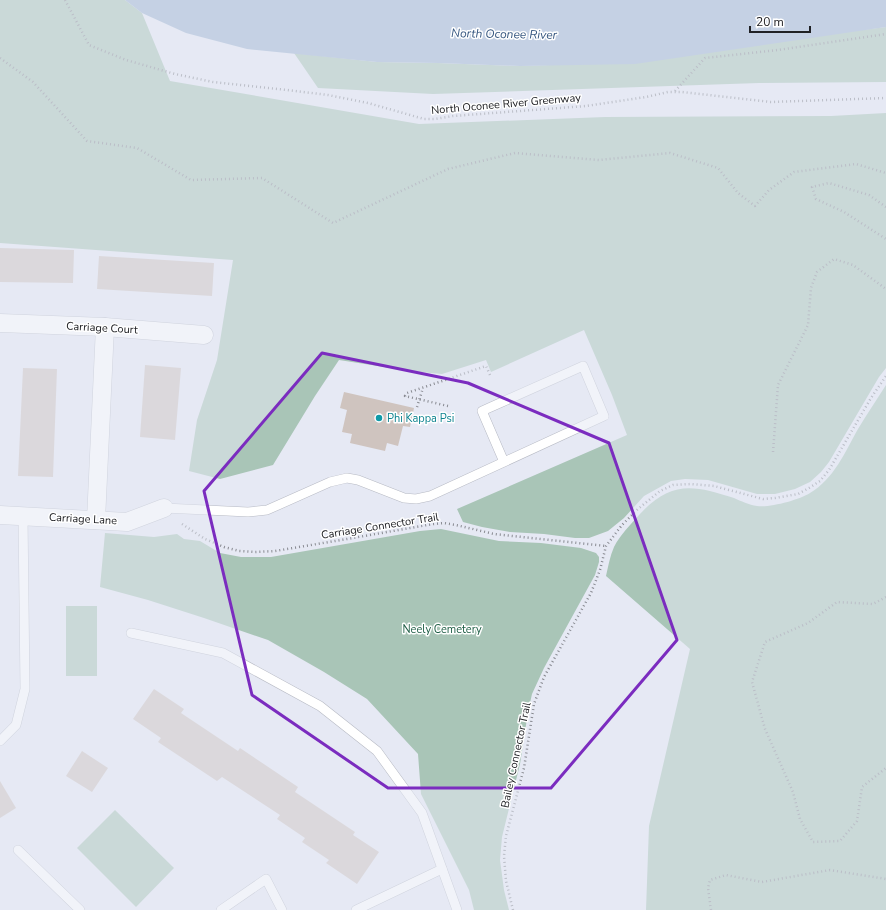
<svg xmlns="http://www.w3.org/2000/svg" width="886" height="910" viewBox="0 0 886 910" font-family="'Nunito Sans',sans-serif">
  <rect width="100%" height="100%" fill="#e6e9f4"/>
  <g fill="#a9c5b7">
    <path d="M0,0H125L142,13L170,81L419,124L605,117L831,116L886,113V368L879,377L829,462L821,472L810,482L795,489L775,494H757L708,480L685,479L671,481L644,496L624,518L608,531L589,538H575L544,534L510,532L482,527L463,522L457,509L627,435L612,395L584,330L491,372L486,360L442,374L410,371L339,360L315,396L273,465L220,479L189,471L197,420L217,360L233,260L0,243Z"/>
    <path d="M886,27V82L759,83L433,94L318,88L294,53L377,62L438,63L520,66L580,64Z"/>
    <path d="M886,385V910H646L649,826L690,649L606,576C608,567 610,556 614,547C620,535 631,524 640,514C671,480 694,485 734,498C741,501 749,505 757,506C769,508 799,500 810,493C834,479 845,452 858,429C867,414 877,399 886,385Z"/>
    <path d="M441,529L499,541L541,543L581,548L596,553L599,557V562L595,575L544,668L532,694L528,712L520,764L502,837L500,860L504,890L509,910H474L469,890L421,794L418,754L367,699L324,672L268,640L204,618L148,600L100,587L105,533L154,537L177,534L184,539L200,541L220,553L241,557H271L420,531Z"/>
    <rect x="66" y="606" width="31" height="70"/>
    <path d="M115,810L174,868L136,907L77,848Z"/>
  </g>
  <path fill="#9eb4d0" d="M125,0H886V27L635,64L520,66L438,63L377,62L247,49L186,33L142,13Z"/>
  <g fill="#cfc4bf">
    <path d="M0,248L74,250L73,283L0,282Z"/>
    <path d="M99,256L214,263L212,296L97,289Z"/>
    <path d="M145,365L181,368L175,440L140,437Z"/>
    <path d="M23,368L57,369L53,477L18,476Z"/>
    <path d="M344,392L414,408L410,427L403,426L398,446L387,443L385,451L350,443L352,434L342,432L347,410L340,408Z"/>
    <path d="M154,689L184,709L181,713L238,751L240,748L298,787L295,792L355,832L353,835L379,852L357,884L326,863L329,860L302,842L305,838L277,819L280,815L222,777L217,781L158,742L161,738L133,719Z"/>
    <path d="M82,751L108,768L92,792L66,776Z"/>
    <path d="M0,781L16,808L0,818Z"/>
  </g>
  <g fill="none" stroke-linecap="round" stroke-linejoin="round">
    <g stroke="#b7bac4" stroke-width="10">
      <g id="lane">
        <path d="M164,508L248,512L267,510L330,482L347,478L358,480L404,498L416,499L430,496L604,416L583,366L482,411L504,462"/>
        <path d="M131,633L223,653L320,706L377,751L422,813L457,910"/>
        <path d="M0,741L16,725L25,689L23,516"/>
        <path d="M18,850L80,910"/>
        <path d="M221,910L266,879L282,910"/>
        <path d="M356,910L442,869"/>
      </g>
    </g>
    <g stroke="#b7bac4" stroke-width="19">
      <g id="street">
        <path d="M0,323L105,327L204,335"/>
        <path d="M0,515L127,522L164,508"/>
        <path d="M96,520L105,327"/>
      </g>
    </g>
    <g stroke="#888a91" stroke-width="2.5" stroke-dasharray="1 3" stroke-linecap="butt">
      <path d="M65,0L89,45L126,60L175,74L213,82L287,90L328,95L368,103L424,119H435L453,116L586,106L646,97L668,92H682L771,102L886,98"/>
      <path d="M0,58L33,82L87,141L137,148L191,180L262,178L333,223L448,169L515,153L599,160L670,153L718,168L738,193L755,206L769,190L794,172L856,164L886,173"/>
      <path d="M675,91L705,58L778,50L886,34"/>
      <path d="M886,207L869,195L829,183L812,187L816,199L844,212L886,239"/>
      <path d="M448,406L405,396L407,393L486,366L490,375"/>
      <path d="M417,407L423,388"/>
      <path d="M773,452L778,385L808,325L811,288L817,272L834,259L853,265L886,289"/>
      <path d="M182,524L205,539L224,547L239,551L255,552L275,551L347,539L433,524L444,523L456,525L494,534L606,546"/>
      <path d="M886,597L873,604L837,602L808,623L765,642L752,682L765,729L793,792L800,819L813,842L840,841L857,821L862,787L886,768"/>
      <path d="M513,910L506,881L504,856L506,836L524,768L534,704L544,677L591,593L600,570L606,546L622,525L638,509L660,491L673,485L691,484L714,486L763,499L775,498L798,494L809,488L820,481L829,470L871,398L886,376"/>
      <path d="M711,910L708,888L710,880L726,875L762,882L830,870L886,879"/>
    </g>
    <use href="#lane" stroke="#fff" stroke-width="9"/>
    <use href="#street" stroke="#fff" stroke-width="18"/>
  </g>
  <path d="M0 0H886V910H0ZM322,353L468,383L609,443L677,640L551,788H388L252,695L204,491Z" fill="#e6e9f4" fill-opacity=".55" fill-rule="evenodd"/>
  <path fill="none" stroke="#7b2cbf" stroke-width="3" stroke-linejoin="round" d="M322,353L468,383L609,443L677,640L551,788H388L252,695L204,491Z"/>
  <circle fill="#0f9aa8" stroke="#fff" stroke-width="1.5" cx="379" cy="418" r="4"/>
  <g text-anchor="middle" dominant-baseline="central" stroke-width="3" stroke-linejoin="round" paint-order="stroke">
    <g font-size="11" fill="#202125" stroke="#fff">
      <text transform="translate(506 104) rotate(-5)">North Oconee River Greenway</text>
      <text transform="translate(102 328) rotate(3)">Carriage Court</text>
      <text transform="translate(83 519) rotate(3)">Carriage Lane</text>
      <text transform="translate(380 526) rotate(-9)">Carriage Connector Trail</text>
      <text transform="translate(516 755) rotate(-78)">Bailey Connector Trail</text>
    </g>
    <g font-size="11" fill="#0d838f" stroke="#fff" text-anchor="start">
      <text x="387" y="418">Phi Kappa Psi</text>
    </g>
    <g font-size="11" fill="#1d5d44" stroke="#fff">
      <text x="442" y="629">Neely Cemetery</text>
    </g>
    <g font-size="12" font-style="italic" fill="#385881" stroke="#fff">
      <text transform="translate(504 34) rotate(1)">North Oconee River</text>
    </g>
  </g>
  <path d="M750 26v6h60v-6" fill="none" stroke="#202125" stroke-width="2"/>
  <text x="756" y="26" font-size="12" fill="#202125" stroke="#ffffff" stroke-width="3" paint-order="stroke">20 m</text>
</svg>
